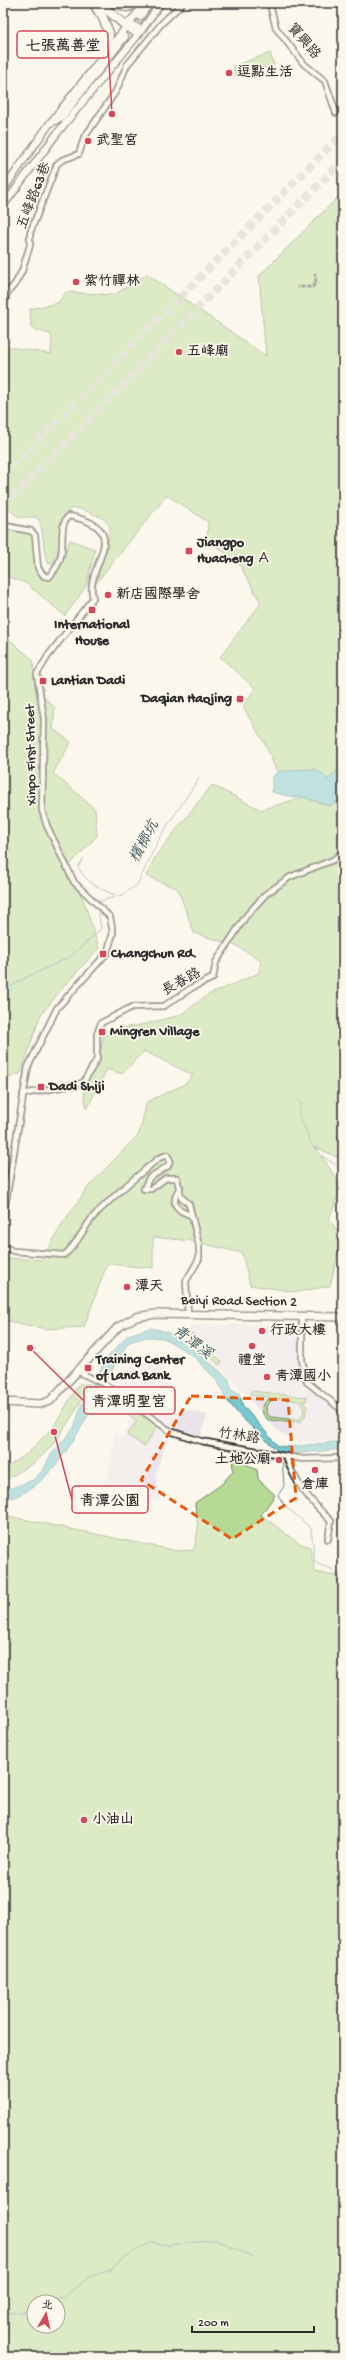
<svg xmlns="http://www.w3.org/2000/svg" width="346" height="2360" viewBox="0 0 346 2360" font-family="'Gochi Hand','LXGW WenKai TC',sans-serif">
  <rect width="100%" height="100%" fill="#fbf7ec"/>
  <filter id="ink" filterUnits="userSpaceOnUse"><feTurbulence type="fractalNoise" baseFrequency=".025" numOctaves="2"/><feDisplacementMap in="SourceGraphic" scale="8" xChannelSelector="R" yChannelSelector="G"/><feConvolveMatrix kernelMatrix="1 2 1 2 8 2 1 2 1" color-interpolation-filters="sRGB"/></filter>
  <g filter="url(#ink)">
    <g fill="#eae3ea">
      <path d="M296,1324L306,1384L343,1413V1439L309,1442L290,1438L277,1430L224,1370L182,1339L188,1333L190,1325Z"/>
      <path d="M165,1358L166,1379L170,1385V1414L188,1410L207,1415L201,1436L171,1428L111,1385L129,1367L149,1360Z"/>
      <path d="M111,1391L167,1432L161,1441L165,1444L156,1473L157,1485L161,1499L121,1513H110L99,1506L104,1496L105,1478H108L115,1434L124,1436L126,1433L130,1416L110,1401Z"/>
    </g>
    <g fill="#b6da95" stroke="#708260" fill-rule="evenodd">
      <path d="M270,53L274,65L236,77L233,66Z"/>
      <path d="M343,192V764L328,780L314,769L277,772L265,744L243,707L255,688L220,657L261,603L238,562L207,540L208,522L167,495L96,583L108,545L110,526L103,518L89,512L77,508L69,509L64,517L63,537L53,564L48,563C41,548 46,531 37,517H18L3,504V346L51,354L52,335L31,328L30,309L58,303L66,292L114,295L147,274L266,356L259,276Z"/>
      <path d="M3,517L11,523L33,528L35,558L42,570L57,574L70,540L95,549L86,586L65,616L26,583L3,575Z"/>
      <path d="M3,634L33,660L35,687L55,708L53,729L71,742L53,773L95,809L97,836L66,869L83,899L99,948L64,986L40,1016L21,1073L3,1080Z"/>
      <path d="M212,785L261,810L303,797L330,806L343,798V1160L315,1147L335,1176L340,1191L329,1219L342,1237L330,1286L297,1292L250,1285L242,1253L192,1241L153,1237V1268L107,1264L84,1327L46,1329L3,1320V1258L42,1260L63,1223L89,1186L139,1134L147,1102L185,1084L193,1075L144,1051L122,1074L107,1069L87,1109C79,1076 90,1084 98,1059C101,1052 101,1045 103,1037L116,1029L146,1024L180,1015L208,995L259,973L261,960L237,946L194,933L178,889L146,876L157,854Z"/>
      <path d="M192,1333L222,1362L219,1365L189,1336Z"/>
      <path d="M79,1384H90C76,1410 59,1443 35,1462C25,1469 13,1475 3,1481V1470L28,1453L54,1426Z"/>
      <path d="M251,1391L307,1397L306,1401H302L307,1406L305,1417L300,1422L268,1420L263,1414L262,1407L269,1397L250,1395ZM274,1398L299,1401L304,1409L303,1414L299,1420L270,1417L267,1413L266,1406Z"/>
      <path d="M133,1408L158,1426L144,1446L127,1435L137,1421L128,1414Z"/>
      <path d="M232,1456L257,1470L258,1479L275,1495L261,1515L298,1543L310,1547L315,1572L335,1576L343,1574V2357H3V1515L177,1551L194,1550L198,1529L195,1503L222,1484L233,1471ZM34,2302H58V2326H34Z"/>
    </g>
    <g fill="#77c8d0" stroke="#59898e">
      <path d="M343,764V798L330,806L303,797L287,796L272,792V778L277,772C295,771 317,763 328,780Z"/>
      <path d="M150,1328L167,1332L203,1357L229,1379L231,1390L239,1393L243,1406L278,1446L290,1447L343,1441V1449L290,1454L278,1451L241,1417L224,1397L223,1390L215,1378L192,1355L164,1338L147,1337L129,1342C98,1386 62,1494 3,1499V1491L33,1480L44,1469L50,1456L74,1428L81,1406L106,1359L128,1335Z"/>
    </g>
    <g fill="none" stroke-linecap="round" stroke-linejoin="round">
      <g stroke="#59898e" stroke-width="1">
        <path d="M84,858L78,867C87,883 98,888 115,895"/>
        <path d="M100,901L122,895L137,885L161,835L200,777"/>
        <path d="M8,989L19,981L70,957L101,929L98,909"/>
        <path d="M298,1099L301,1102L299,1115L312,1146L323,1157L343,1169"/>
        <path d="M282,1458L284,1486L278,1495L284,1505L311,1528L315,1563L334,1570L343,1582"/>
        <path d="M50,2302L63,2297L91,2276L111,2270L124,2257L151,2243L170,2245L217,2240L253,2257"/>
        <path d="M3,2311L13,2313L34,2311"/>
      </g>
      <path stroke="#77c8d0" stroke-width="7" d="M3,994L8,989"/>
      <path stroke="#d1cec5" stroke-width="6" stroke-dasharray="6 3" stroke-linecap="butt" d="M125,37L140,17"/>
      <g stroke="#d1cec5" stroke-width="8" stroke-dasharray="8 4" stroke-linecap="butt">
        <path d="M3,476L343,133"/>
        <path d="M3,507L343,160"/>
      </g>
      <g stroke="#2b2b2b" stroke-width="8">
        <g id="street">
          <path d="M92,3L98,14"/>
          <path d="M272,3L271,9L276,28L304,64L325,81L336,113"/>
          <path d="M3,311L7,293L15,284L22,271L30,245V233L57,164L62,160L79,154L84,138L116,91L127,65L162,23L183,3"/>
          <path d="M3,524L10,527L31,531L35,535L38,568L44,576L49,577C55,570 60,563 61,555C64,544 59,523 69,516C137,529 83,566 93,598L48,656L37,674L44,719L42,810L47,826L74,882L110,917L113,933L107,953L57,1008L28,1067L3,1219"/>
          <path d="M23,1094L83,1083L97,1059V1034L101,1023L132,1007L164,1006L193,987L213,978L216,962L246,916L266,894L290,877L333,860L343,852"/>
          <path d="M180,1187C171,1202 173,1209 190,1215"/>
          <path d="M3,1246L13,1251L64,1255C77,1246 83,1228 94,1216C114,1195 137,1176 159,1158L167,1155L170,1160L168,1166L149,1178L144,1189H151L166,1178H177L181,1197L189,1204L199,1246V1259L186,1281L188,1315"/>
          <path d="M302,1317V1360L307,1382L343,1411"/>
          <path d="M79,1372L106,1385L170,1431L201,1441L303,1459L343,1458"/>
          <path d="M286,1456C294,1482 311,1502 331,1521L328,1539"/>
        </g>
      </g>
      <g stroke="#2b2b2b" stroke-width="9">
        <g id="secondary">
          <path d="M140,17L150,3"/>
          <path d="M129,22L141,30"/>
          <path d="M126,26L138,35"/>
          <path d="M53,122L62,117L125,37"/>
          <path d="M3,190L50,123L145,3"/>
          <path d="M3,206L58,132L138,35L161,3"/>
        </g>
      </g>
      <g stroke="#2b2b2b" stroke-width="10">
        <path id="primary" d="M3,1402L40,1404L50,1401L118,1327L136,1317L156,1314L343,1317"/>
      </g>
      <g stroke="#2b2b2b" stroke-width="11">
        <g id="highway">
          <path d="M97,3L109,33L107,51"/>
          <path d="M114,3L127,7L140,3"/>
          <path d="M100,4L126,26"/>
        </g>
      </g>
      <use href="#street" stroke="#fbf7ec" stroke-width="4.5"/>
      <use href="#secondary" stroke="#fbf7ec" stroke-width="6"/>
      <use href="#primary" stroke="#fbf7ec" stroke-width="7"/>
      <use href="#highway" stroke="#fbf7ec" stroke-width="8"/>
      <g stroke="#2b2b2b" stroke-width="2.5">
        <path id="rail" d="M298,287H313L316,281L315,274"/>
      </g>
      <use href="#rail" stroke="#fbf7ec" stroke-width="1" stroke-dasharray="3" stroke-linecap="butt"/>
    </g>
  </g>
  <path d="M0 0H346V2360H0ZM191,1396L288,1400L296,1498L232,1539L141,1480Z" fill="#fbf7ec" fill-opacity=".55" fill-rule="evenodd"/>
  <path fill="none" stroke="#e8590c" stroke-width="3" stroke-dasharray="8 5" stroke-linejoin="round" d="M191,1396L288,1400L296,1498L232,1539L141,1480Z"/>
  <g fill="#d1495b" stroke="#fbf7ec" stroke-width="1.5">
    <circle cx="229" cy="73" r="4"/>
    <circle cx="88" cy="141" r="4"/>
    <circle cx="76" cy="282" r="4"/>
    <circle cx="179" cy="352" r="4"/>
    <rect x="185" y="547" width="8" height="8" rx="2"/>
    <circle cx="108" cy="595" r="4"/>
    <rect x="88" y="606" width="8" height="8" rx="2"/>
    <rect x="39" y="677" width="8" height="8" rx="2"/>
    <rect x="236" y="695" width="8" height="8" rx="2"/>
    <rect x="99" y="950" width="8" height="8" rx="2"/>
    <rect x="98" y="1028" width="8" height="8" rx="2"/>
    <rect x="37" y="1083" width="8" height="8" rx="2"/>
    <circle cx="127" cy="1287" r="4"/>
    <circle cx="262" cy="1331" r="4"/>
    <circle cx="252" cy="1346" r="4"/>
    <rect x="84" y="1364" width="8" height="8" rx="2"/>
    <circle cx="267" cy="1377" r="4"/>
    <circle cx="279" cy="1460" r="4"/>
    <circle cx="315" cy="1470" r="4"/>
    <circle cx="84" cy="1820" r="4"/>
  </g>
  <g text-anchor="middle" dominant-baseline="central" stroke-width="3.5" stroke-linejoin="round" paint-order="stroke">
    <g font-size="14" fill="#2b2b2b" stroke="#fbf7ec">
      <text transform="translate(303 42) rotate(49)">寶興路</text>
      <text transform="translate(35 196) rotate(-69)">五峰路63巷</text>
      <text transform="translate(32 755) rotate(-91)">Xinpo First Street</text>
      <text transform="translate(182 983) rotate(-29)">長春路</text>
      <text transform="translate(239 1302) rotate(1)">Beiyi Road Section 2</text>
      <text transform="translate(239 1437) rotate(9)">竹林路</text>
    </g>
    <g font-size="14" font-weight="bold" fill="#2b2b2b" stroke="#fbf7ec" text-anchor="start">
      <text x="237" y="73">逗點生活</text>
      <text x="96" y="141">武聖宮</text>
      <text x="84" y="282">紫竹禪林</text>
      <text x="187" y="352">五峰廟</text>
      <text x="197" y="543">Jiangpo<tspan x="197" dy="16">Huacheng Ａ</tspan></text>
      <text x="116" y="595">新店國際學舍</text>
      <text x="92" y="625" text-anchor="middle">International<tspan x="92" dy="16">House</tspan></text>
      <text x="51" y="681">Lantian Dadi</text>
      <text x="232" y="699" text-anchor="end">Daqian Haojing</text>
      <text x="111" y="954">Changchun Rd.</text>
      <text x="110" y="1032">Mingren Village</text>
      <text x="49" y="1087">Dadi Shiji</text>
      <text x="135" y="1287">潭天</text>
      <text x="270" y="1331">行政大樓</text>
      <text x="96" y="1360">Training Center<tspan x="96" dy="16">of Land Bank</tspan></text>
      <text x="252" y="1361" text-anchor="middle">禮堂</text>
      <text x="275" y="1377">青潭國小</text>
      <text x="271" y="1460" text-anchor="end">土地公廟</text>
      <text x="315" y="1485" text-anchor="middle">倉庫</text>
      <text x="92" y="1820">小油山</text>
    </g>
    <g font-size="15" font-style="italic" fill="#425a5d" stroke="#fbf7ec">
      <text transform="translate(145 842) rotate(-62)">檳榔坑</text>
      <text transform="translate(192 1343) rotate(37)">青潭溪</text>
    </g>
  </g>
  <path fill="none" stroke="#d1495b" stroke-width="1.5" d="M112 114L108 45M30 1348L84 1401M54 1432L72 1500"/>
  <g fill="#d1495b" stroke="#fbf7ec" stroke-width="1.5">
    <circle cx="112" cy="114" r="4"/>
    <circle cx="30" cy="1348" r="4"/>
    <circle cx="54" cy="1432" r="4"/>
  </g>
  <g fill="#fbf7ec" stroke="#d1495b" stroke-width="1.5">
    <rect x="17" y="31" width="91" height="27" rx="4"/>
    <rect x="84" y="1387" width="91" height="27" rx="4"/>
    <rect x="72" y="1486" width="76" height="27" rx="4"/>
  </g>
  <g font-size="15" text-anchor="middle" font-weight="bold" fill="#2b2b2b">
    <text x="63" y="50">七張萬善堂</text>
    <text x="129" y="1406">青潭明聖宮</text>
    <text x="110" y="1505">青潭公園</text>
  </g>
  <rect width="346" height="2360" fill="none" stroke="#fbf7ec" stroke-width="16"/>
  <rect x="8" y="8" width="330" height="2344" fill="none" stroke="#2b2b2b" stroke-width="1.5" filter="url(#ink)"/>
  <g transform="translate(46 2314) rotate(9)"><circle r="19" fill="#fbf7ec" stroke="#a8a59f"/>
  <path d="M0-3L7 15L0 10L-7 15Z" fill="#d1495b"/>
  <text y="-6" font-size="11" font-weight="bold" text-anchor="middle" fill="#2b2b2b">北</text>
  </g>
  <path d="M192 2326v6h122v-6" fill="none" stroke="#2b2b2b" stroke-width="2"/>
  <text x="198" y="2326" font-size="12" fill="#2b2b2b" stroke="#fbf7ec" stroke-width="3" paint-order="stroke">200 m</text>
</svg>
